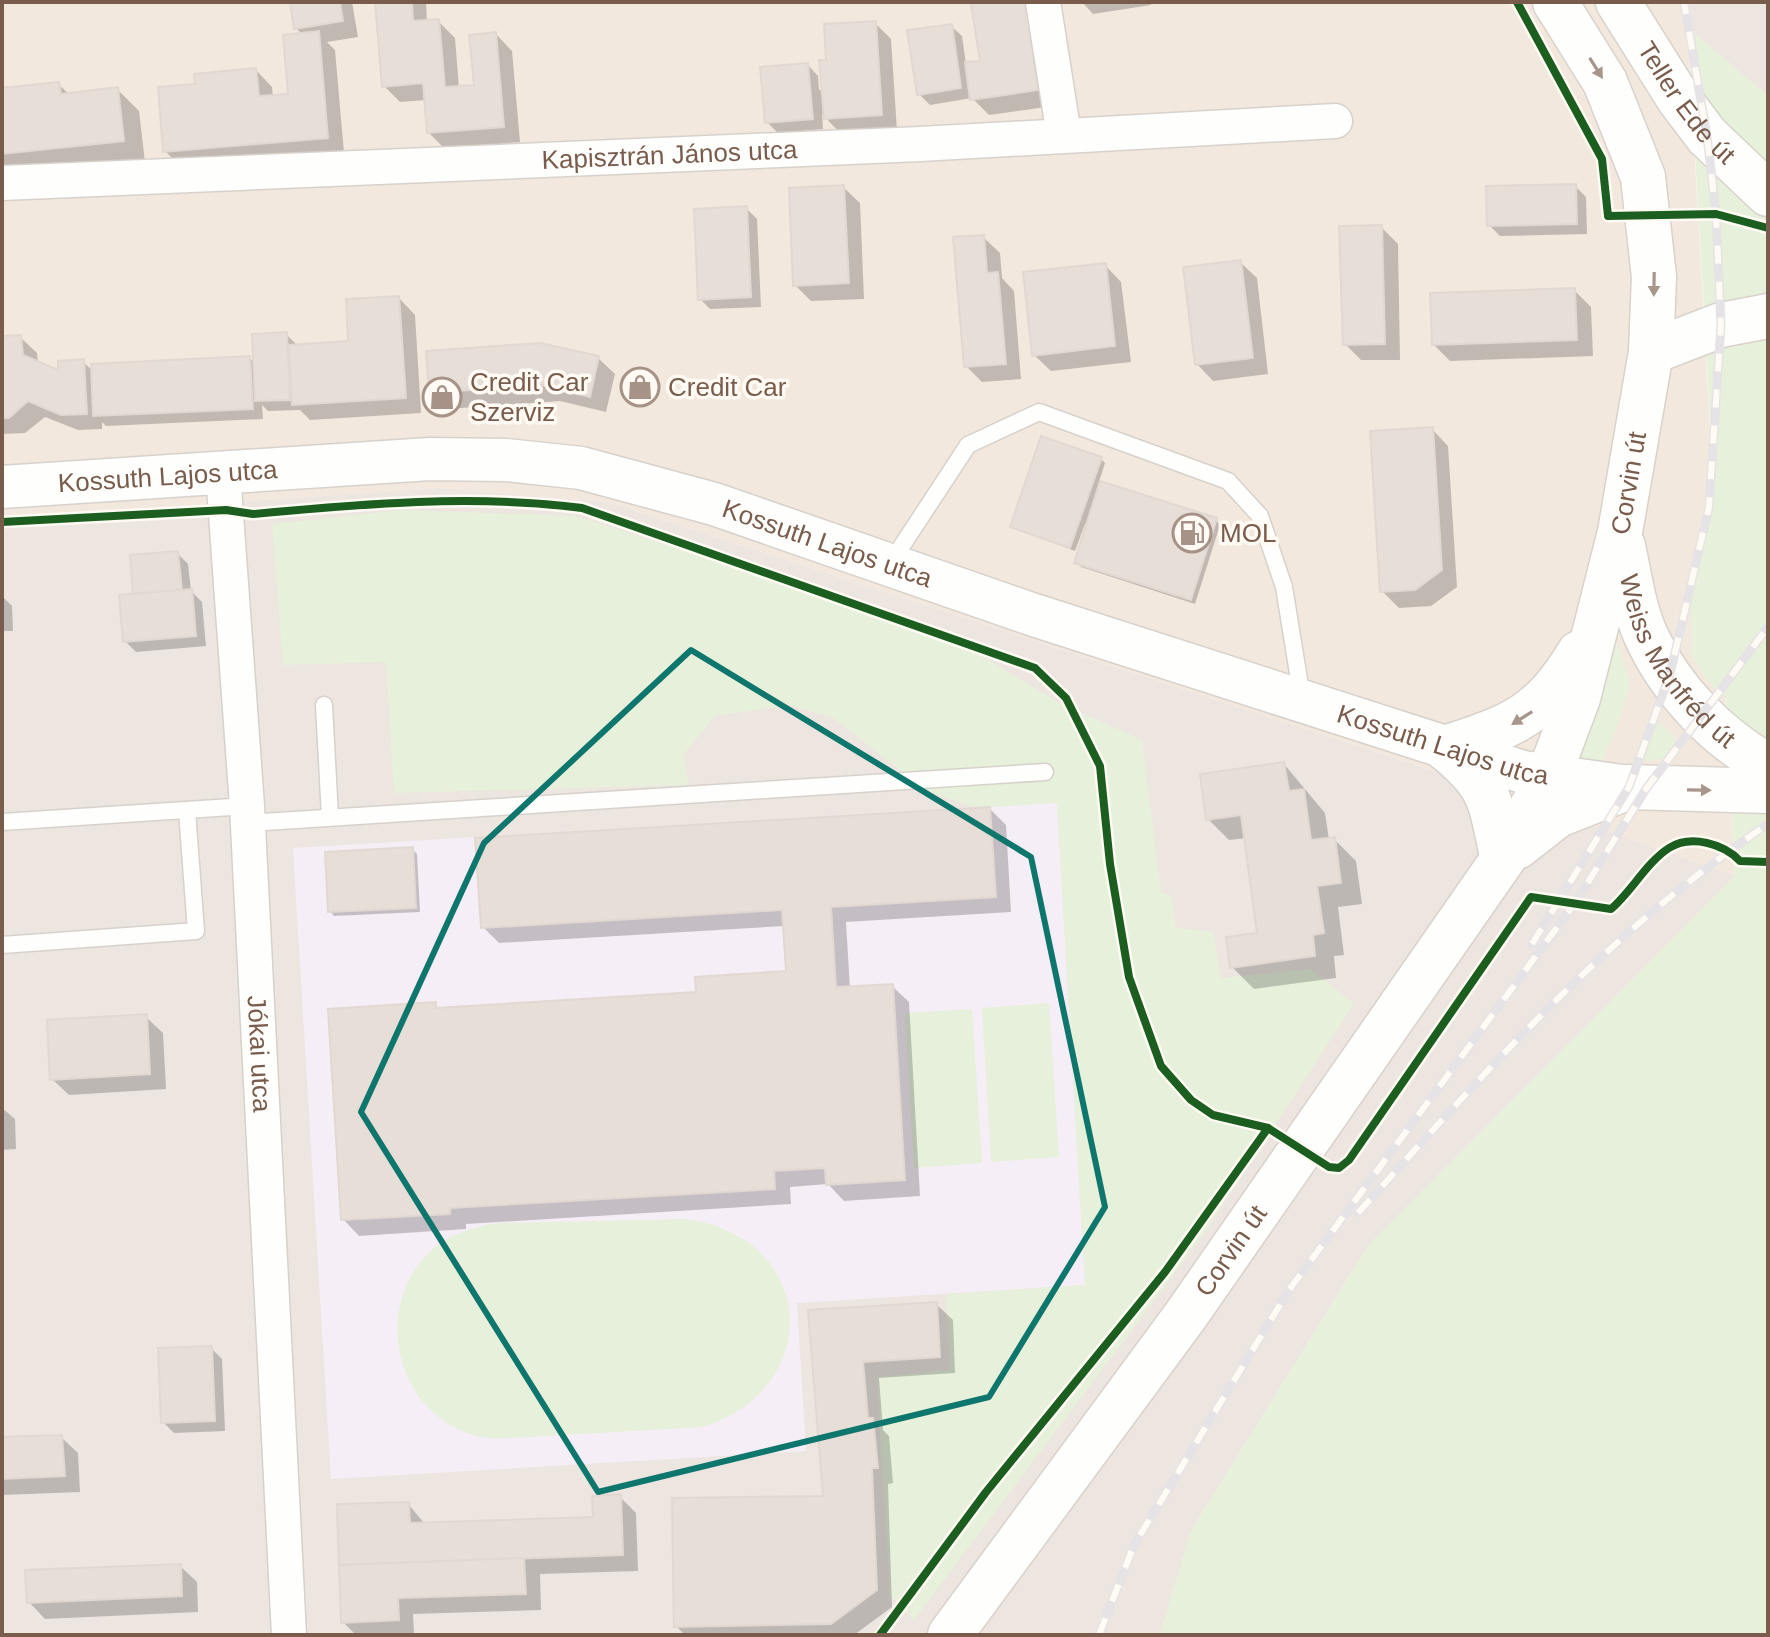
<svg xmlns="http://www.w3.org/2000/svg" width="1770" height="1637" viewBox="0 0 1770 1637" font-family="Helvetica,sans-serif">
  <rect width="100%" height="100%" fill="#f9f5f0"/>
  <path fill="#f2e8de" d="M2,2H1686L1735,876L1486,788L608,502L440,488L2,518Z"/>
  <g fill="#ede5e0">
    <path d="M1686,2H1768V96L1688,28Z"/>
    <path d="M440,488L608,502L1486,788L1735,876L1368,1246L1191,1531L1160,1635H2V518Z"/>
  </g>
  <path fill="#f6eef6" d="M1057,802L1085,1285L797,1303L806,1451L331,1479L293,848Z"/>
  <g fill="#e7f0db">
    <path d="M1688,28L1768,96V1635H1160L1191,1531L1368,1246L1735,876L1726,699L1708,681L1692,657L1691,602L1714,489Z"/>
    <path d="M400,510L575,516L720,562L977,653L1056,701L1142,740L1161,892L1172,896L1176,928L1213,932L1221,978L1311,969L1354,1004L1202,1237L914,1620L890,1596L877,1377L950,1370L946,1294L1085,1285L1057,803L976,808L927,791L833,718L790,705L715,716L683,755L689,785L394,793L386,662L283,665L272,524Z"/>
    <path d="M1611,624L1630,683L1619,721L1601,764L1563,759Z"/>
    <path d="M1657,720L1675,738L1676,748L1667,758L1647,761L1643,758Z"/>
    <path d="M1049,1003L1059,1157L991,1162L982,1008Z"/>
    <path d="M972,1009L982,1163L914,1168L905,1013Z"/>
    <path d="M684,1219C815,1234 828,1387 703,1427L512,1438C503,1438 491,1439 482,1437C393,1419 367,1298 439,1244C457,1232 476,1227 497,1223Z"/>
  </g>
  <g fill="#0003">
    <path d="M292,2H352L358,37L327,42L335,50L344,153L181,167L165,151L256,70L272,87L273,97L291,96L303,35L296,28Z"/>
    <path d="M377,2H426L427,22L438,21L455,38L459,88L476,87L496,34L512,51L520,142L445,149L429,133L426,100L400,102L384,86Z"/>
    <path d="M998,2H1028L1053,106L989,115L972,98L930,105L919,94L951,26L962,36L966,64L982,62Z"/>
    <path d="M1150,2L1151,5L1093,14L1082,2Z"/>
    <path d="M875,23L891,39L897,131L842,135L822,114L823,129L778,133L767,122L808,65L818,76L819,90H823L828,62Z"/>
    <path d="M58,84L70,95L118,90L139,111L145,162L2,177V90Z"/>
    <path d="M1575,186L1586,197L1587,234L1500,236L1489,225Z"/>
    <path d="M843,187L860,203L864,299L811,301L795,285Z"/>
    <path d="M746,208L757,219L761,307L710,309L700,299Z"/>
    <path d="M1381,227L1398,244L1400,360H1361L1345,344Z"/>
    <path d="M983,237L1000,253L1002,278L1014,291L1021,379L982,382L966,366Z"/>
    <path d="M1240,262L1257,278L1268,374L1213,381L1197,364Z"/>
    <path d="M1105,265L1121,282L1131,362L1051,371L1034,355Z"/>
    <path d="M1574,290L1591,307L1593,356L1450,361L1434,345Z"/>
    <path d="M399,298L415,315L421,413L310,420L300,410L268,411L262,405L263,419L106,426L102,422V429L78,430L45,417L25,433L2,434V338L20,337L37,353L38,363L60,373L83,362L93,371L250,358L256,364L286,334L298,346L350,342Z"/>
    <path d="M598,358L615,374L606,412L560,401L448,409L431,392Z"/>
    <path d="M1432,429L1448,446L1457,587L1431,606L1399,608L1382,591Z"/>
    <path d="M1101,459L1105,463L1099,482L1216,520L1220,525L1195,604L1081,567L1076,562L1088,525L1085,524L1075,551L1012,527Z"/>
    <path d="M177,553L188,564L191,591L202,602L206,646L136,652L125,641L135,596Z"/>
    <path d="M2,596L12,606L13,631H2Z"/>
    <path d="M1284,764L1325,813L1329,840L1334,839L1356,861L1362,904L1338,907L1344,955L1334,956L1336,978L1254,989L1232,967L1260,934L1247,838L1229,840L1208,819Z"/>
    <path d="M990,809L1006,825L1011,912L846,922L850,989L892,986L909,1002L920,1196L844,1201L828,1184L790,1187L791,1204L466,1224V1229L359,1236L343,1219L435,1004L440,1010L698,994L788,973L785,926L499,943L483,927Z"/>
    <path d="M412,849L417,854L420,912L334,916L330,911Z"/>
    <path d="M146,1017L163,1033L166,1089L69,1095L52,1079Z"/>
    <path d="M2,1108L15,1119L16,1149L2,1150Z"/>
    <path d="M936,1304L953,1320L955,1373L879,1378L883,1430L889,1436L893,1483L888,1484L892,1607L854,1635H685L676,1626L825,1498L810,1312Z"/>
    <path d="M211,1348L222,1359L225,1431L174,1433L163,1422Z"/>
    <path d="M61,1437L78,1453L80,1492L2,1495V1439Z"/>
    <path d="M620,1497L636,1513L638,1571L540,1574L541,1610L413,1614L414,1635H356L343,1622L408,1504L425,1524L595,1519Z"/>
    <path d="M180,1566L197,1582L198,1612L45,1619L29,1602Z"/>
  </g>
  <g fill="#e6ded7" stroke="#e2d8d2" stroke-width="2">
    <path d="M290,2H340L343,21L294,29Z"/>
    <path d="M375,2H412L413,21L439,19L445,87L474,85L469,35L496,32L504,127L427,133L423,83L382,87Z"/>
    <path d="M984,2H1026L1038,90L970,100L965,62L980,61L971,4Z"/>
    <path d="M876,21L882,115L824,119L819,60H826L824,24Z"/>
    <path d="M952,24L961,88L917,95L907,30Z"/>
    <path d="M319,31L328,138L163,152L158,87L195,84L194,74L256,68L259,96L288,94L283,35Z"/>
    <path d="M808,63L813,119L765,123L760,67Z"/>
    <path d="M59,82L61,94L118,87L124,141L2,154V88Z"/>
    <path d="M1576,184L1577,224L1487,226L1486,186Z"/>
    <path d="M844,185L849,283L793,286L789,188Z"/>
    <path d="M747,206L751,297L698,300L694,209Z"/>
    <path d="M1382,225L1385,344L1343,345L1339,226Z"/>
    <path d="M984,235L987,273L998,272L1006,364L964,367L953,237Z"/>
    <path d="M1241,260L1253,358L1195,365L1183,267Z"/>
    <path d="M1106,263L1115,346L1032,356L1023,272Z"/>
    <path d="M1575,288L1577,340L1432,345L1430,293Z"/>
    <path d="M399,296L406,398L292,405L289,345L348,341L346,299Z"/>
    <path d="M287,332L290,400L255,401L252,334Z"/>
    <path d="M21,335L23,355L58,370V361L84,359L87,414L61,415L28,401L9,418H2V336Z"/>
    <path d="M540,343L599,356L590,397L542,385L429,393L426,351Z"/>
    <path d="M250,356L253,409L93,416L91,364Z"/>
    <path d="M1433,427L1442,570L1415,590L1380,592L1370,431Z"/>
    <path d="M1041,436L1102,457L1070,548L1010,527Z"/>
    <path d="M1100,481L1217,518L1191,600L1074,563Z"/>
    <path d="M178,551L182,590L133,594L130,555Z"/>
    <path d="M192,589L196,636L123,642L119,595Z"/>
    <path d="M1284,762L1289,791L1304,789L1311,840L1335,837L1341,883L1317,886L1324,933L1313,935L1315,956L1230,968L1226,937L1257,933L1241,815L1206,820L1200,774Z"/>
    <path d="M990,807L996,897L831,907L836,987L893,984L905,1180L826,1185L825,1168L774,1171L775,1189L450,1208V1214L341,1220L328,1009L436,1002V1008L696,992L695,977L786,971L782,910L481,928L475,838Z"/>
    <path d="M413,847L416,908L328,912L325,852Z"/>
    <path d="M147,1014L150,1074L50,1080L47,1020Z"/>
    <path d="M937,1302L940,1357L863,1362L868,1418H873L878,1468H872L877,1590L831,1624L674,1627L672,1498L823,1496L808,1310Z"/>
    <path d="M212,1346L215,1421L161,1423L158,1348Z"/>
    <path d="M62,1435L65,1476L2,1479V1437Z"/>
    <path d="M621,1494L623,1555L339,1565L337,1504L409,1502L410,1523L593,1517L592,1496Z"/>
    <path d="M524,1558L526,1594L398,1598L399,1620L341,1623L339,1565Z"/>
    <path d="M181,1564L182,1596L27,1603L25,1570Z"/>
  </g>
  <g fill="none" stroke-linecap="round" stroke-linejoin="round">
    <g stroke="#d7d1cb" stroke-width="19">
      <g id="service">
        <path d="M890,564L968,445L1039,412L1228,481L1260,516L1284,587L1302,698"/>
        <path d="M324,705L330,817"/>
        <path d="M2,822L247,806"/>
        <path d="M248,823L1045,772"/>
        <path d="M2,945L196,931L187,811"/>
      </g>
    </g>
    <g stroke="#d7d1cb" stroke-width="37">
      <g id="minor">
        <path d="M1043,2L1064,135"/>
        <path id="s1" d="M2,183L920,144L1335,121"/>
        <path id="s2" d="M223,473L247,806L289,1635"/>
      </g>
    </g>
    <g stroke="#d7d1cb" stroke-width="45">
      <g id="tertiary">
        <path id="s3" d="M2,487L430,459L506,460L581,468L714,504L1034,615L1523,772L1629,787"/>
      </g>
    </g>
    <g stroke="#d9d2cb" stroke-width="47">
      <g id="secondary">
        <path id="s4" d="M1618,2L1679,99L1707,136L1768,194"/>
        <path d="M1651,352L1721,325L1768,316"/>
        <path id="s5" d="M1623,546C1630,578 1634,613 1649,642C1674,693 1718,738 1768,766"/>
        <path d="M1445,748C1513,726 1541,716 1579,653"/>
        <path d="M1445,748C1494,788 1489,800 1503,859"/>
        <path d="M1517,847L1558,815L1629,787L1768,791"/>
        <path id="s6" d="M950,1635L1186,1315L1503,859L1548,778L1578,698L1620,532L1651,352L1654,277L1643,177L1605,82L1555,2"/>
      </g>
    </g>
    <use href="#service" stroke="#fefefd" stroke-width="16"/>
    <use href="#minor" stroke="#fefefd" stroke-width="34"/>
    <use href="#tertiary" stroke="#fefefd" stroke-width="42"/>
    <use href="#secondary" stroke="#fefefd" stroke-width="44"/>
    <g stroke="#e6e3e7" stroke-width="9">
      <g id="rail">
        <path d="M1532,944L1629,787L1670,674L1709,507L1721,325L1716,214L1707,136L1684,2"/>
        <path d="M1358,1213C1487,1070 1607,932 1768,824"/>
        <path d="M1099,1635L1134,1545L1289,1290L1575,903L1646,789L1768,627"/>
      </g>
    </g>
    <use href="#rail" stroke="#fffaf3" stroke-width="6" stroke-dasharray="18" stroke-linecap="butt"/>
    <g stroke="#fffaf3" stroke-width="13">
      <g id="cycleway">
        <path d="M1517,2L1602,159L1608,216L1716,214L1768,228"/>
        <path d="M2,522L226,510L253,514C362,504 473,494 582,508L1035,668L1066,698L1100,766L1110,864L1129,977L1161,1066L1191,1100L1213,1115L1268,1128L1329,1167L1339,1168L1349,1160L1531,897L1611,909C1631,892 1647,862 1669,848C1691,834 1724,844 1740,861L1768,862"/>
        <path d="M880,1635L986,1492L1165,1272L1268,1128"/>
      </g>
    </g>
    <use href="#cycleway" stroke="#1b5e20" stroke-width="8"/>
  </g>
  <defs><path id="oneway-solid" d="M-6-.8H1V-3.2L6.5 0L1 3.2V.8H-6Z" transform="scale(2)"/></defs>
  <g fill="#a8958b">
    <use href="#oneway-solid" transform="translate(1596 68) rotate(58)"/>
    <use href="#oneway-solid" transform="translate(1654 284) rotate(91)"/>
    <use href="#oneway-solid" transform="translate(1522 718) rotate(148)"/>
    <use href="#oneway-solid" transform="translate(1699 790) rotate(1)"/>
  </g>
  <path fill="none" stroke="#0f766e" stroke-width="6" stroke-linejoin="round" d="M691,650L1031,857L1105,1207L989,1397L598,1492L361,1112L484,843Z"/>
  <defs>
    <g id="shop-ring" transform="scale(2)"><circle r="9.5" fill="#fffaf3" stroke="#a69286" stroke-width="1.5"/><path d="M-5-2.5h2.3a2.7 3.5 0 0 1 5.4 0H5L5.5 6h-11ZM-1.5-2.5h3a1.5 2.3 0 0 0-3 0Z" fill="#a69286"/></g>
    <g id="fuel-ring" transform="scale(2)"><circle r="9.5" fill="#fffaf3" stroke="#a69286" stroke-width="1.5"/><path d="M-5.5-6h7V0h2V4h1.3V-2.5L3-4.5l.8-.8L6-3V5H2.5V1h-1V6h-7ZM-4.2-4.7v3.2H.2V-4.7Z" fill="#a69286"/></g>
  </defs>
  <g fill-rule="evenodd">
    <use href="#shop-ring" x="640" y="387"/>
    <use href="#shop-ring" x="442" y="397"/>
    <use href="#fuel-ring" x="1192" y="533"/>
  </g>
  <g text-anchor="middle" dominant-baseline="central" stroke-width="7" stroke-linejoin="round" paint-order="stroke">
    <g font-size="26" fill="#7a5c4d" stroke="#fffaf3">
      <text stroke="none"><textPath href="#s4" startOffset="122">Teller Ede út</textPath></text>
      <text stroke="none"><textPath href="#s1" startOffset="668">Kapisztrán János utca</textPath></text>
      <text stroke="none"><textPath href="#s3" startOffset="166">Kossuth Lajos utca</textPath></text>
      <text stroke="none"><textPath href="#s6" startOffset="1352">Corvin út</textPath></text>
      <text stroke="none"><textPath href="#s3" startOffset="838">Kossuth Lajos utca</textPath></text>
      <text stroke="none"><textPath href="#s5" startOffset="130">Weiss Manfréd út</textPath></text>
      <text stroke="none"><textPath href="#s3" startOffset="1486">Kossuth Lajos utca</textPath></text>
      <text stroke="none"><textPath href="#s2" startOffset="582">Jókai utca</textPath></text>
      <text stroke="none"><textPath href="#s6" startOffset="476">Corvin út</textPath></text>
    </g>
    <g font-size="26" fill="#7a5c4d" stroke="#fffaf3" text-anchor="start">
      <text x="470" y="382">Credit Car<tspan x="470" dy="30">Szerviz</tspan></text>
      <text x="668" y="387">Credit Car</text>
      <text x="1220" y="533">MOL</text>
    </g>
  </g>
  <rect width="1770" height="1637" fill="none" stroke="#7a5c4d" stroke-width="8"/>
</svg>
